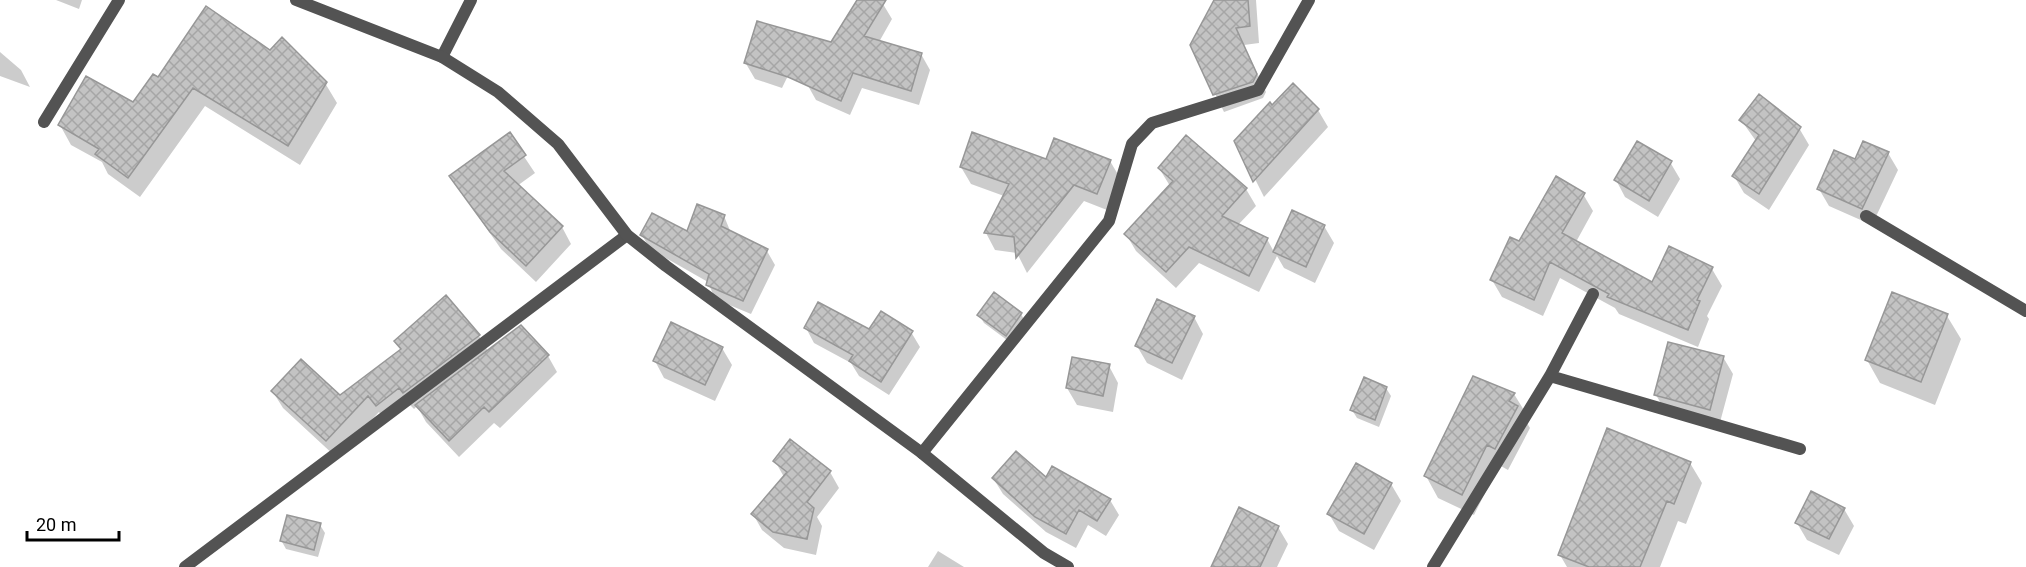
<svg xmlns="http://www.w3.org/2000/svg" width="2026" height="567" font-family="Roboto,sans-serif">
  <style>
    .shadow { fill: #0003 }
    .building { fill: url(#building-cross-hatch); stroke: #979797; stroke-width: 1.5 }
    .lines { fill: none; stroke-linecap: round; stroke-linejoin: round }
    .service { stroke: #535353; stroke-width: 12 }
    .minor { stroke: #535353; stroke-width: 12 }
    .tertiary { stroke: #535353; stroke-width: 12 }
  </style>
  <defs>
    <pattern id="building-cross-hatch" width="8" height="8" patternUnits="userSpaceOnUse" patternTransform="scale(1.5)"><rect width="8" height="8" fill="#c3c3c3"/><path d="M0 0l8 8M0 8l8-8" fill="none" stroke="#a6a6a6"/></pattern>
  </defs>
  <rect width="100%" height="100%" fill="#fff"/>
  <path class="shadow" d="M 56,0 L 82,0 L 79,9 Z
    M 858,0 L 877,0 L 883,4 L 892,19 L 879,42 L 921,54 L 930,70 L 919,105 L 862,88 L 850,115 L 816,100 L 807,84 Z
    M 1216,0 L 1256,0 L 1259,43 L 1244,45 L 1266,92 L 1263,98 L 1224,112 L 1192,46 Z
    M 801,49 L 782,88 L 755,79 L 745,62 Z
    M 0,52 L 21,70 L 30,87 L 0,76 Z
    M 271,52 L 325,83 L 337,103 L 300,165 L 205,106 L 140,197 L 108,174 L 102,162 L 71,145 L 60,125 L 133,104 L 158,79 Z
    M 1318,110 L 1328,127 L 1264,197 L 1236,141 Z
    M 1741,120 L 1799,128 L 1809,145 L 1769,210 L 1744,193 L 1734,176 L 1756,141 Z
    M 509,134 L 535,173 L 517,186 L 562,227 L 571,244 L 536,282 L 501,249 L 451,177 Z
    M 1888,153 L 1898,170 L 1872,225 L 1829,206 L 1819,189 L 1856,161 Z
    M 1047,161 L 1110,161 L 1120,178 L 1107,210 L 1084,201 L 1027,273 L 1017,253 L 995,250 L 986,233 L 1004,196 L 971,184 L 961,167 Z
    M 1670,162 L 1680,179 L 1658,217 L 1625,197 L 1616,180 Z
    M 1159,168 L 1246,189 L 1256,206 L 1238,225 L 1267,239 L 1274,252 L 1324,226 L 1334,243 L 1315,283 L 1284,268 L 1277,256 L 1259,292 L 1199,263 L 1176,288 L 1136,251 L 1126,234 L 1170,186 Z
    M 1583,194 L 1593,211 L 1576,242 L 1653,284 L 1712,269 L 1722,286 L 1707,316 L 1709,319 L 1698,347 L 1619,314 L 1615,308 L 1560,278 L 1543,316 L 1502,297 L 1492,280 L 1520,243 Z
    M 724,216 L 731,233 L 767,251 L 775,265 L 751,314 L 715,299 L 708,282 L 650,249 L 642,235 L 688,234 Z
    M 994,294 L 1021,314 L 1026,323 L 1011,343 L 984,323 L 979,315 Z
    M 1893,294 L 1947,316 L 1961,339 L 1935,405 L 1880,383 L 1867,360 Z
    M 446,297 L 479,336 L 488,351 L 548,356 L 557,372 L 500,428 L 494,423 L 459,457 L 426,422 L 417,406 L 414,409 L 410,405 L 386,422 L 379,412 L 336,457 L 283,408 L 273,392 L 340,397 L 401,350 L 396,341 Z
    M 1194,317 L 1203,334 L 1182,380 L 1147,363 L 1137,346 Z
    M 806,328 L 911,332 L 920,347 L 889,395 L 859,376 L 851,363 L 814,343 Z
    M 722,348 L 732,365 L 715,401 L 664,378 L 655,361 Z
    M 1723,357 L 1733,374 L 1719,426 L 1666,412 L 1656,395 Z
    M 1109,366 L 1118,383 L 1113,412 L 1077,405 L 1067,388 Z
    M 1474,378 L 1514,394 L 1527,415 L 1524,418 L 1530,428 L 1508,470 L 1499,465 L 1474,515 L 1438,498 L 1426,476 Z
    M 1386,388 L 1391,396 L 1379,427 L 1357,418 L 1352,410 Z
    M 775,461 L 830,472 L 839,488 L 817,517 L 822,526 L 816,555 L 784,548 L 762,530 L 753,514 L 784,477 Z
    M 1690,463 L 1702,483 L 1686,524 L 1678,521 L 1660,567 L 1567,567 L 1560,555 Z
    M 993,478 L 1110,500 L 1119,515 L 1106,536 L 1088,525 L 1076,548 L 1046,532 L 1003,494 Z
    M 1391,484 L 1401,501 L 1374,550 L 1339,531 L 1329,514 Z
    M 1844,509 L 1854,526 L 1839,555 L 1807,540 L 1797,523 Z
    M 320,525 L 325,533 L 318,557 L 286,549 L 281,540 Z
    M 1278,527 L 1288,544 L 1277,567 L 1213,567 Z
    M 938,551 L 964,567 L 928,567 Z"/>
  <path class="building" d="M 857,0 L 886,0 L 864,36 L 922,53 L 911,91 L 853,73 L 841,101 L 788,77 L 744,63 L 757,21 L 831,42 Z
    M 1214,0 L 1248,0 L 1250,26 L 1236,28 L 1257,74 L 1253,82 L 1213,95 L 1190,45 Z
    M 206,6 L 270,50 L 282,37 L 327,82 L 288,146 L 193,88 L 128,178 L 95,154 L 99,149 L 58,125 L 86,76 L 133,102 L 153,74 L 158,77 Z
    M 1293,83 L 1319,109 L 1253,182 L 1234,141 L 1270,102 L 1272,105 Z
    M 1759,94 L 1801,127 L 1759,194 L 1732,176 L 1759,135 L 1739,120 Z
    M 510,132 L 526,155 L 504,171 L 563,226 L 526,266 L 490,232 L 449,176 Z
    M 972,132 L 1046,159 L 1054,138 L 1111,160 L 1097,194 L 1074,185 L 1016,258 L 1014,237 L 984,233 L 1009,184 L 960,167 Z
    M 1186,135 L 1247,188 L 1222,216 L 1268,238 L 1249,276 L 1189,247 L 1166,272 L 1124,234 L 1173,181 L 1158,168 Z
    M 1637,141 L 1672,161 L 1649,201 L 1614,180 Z
    M 1863,141 L 1889,152 L 1862,209 L 1817,189 L 1834,150 L 1855,159 Z
    M 1556,176 L 1585,193 L 1562,233 L 1652,282 L 1669,246 L 1713,267 L 1697,300 L 1700,301 L 1688,330 L 1607,297 L 1609,294 L 1550,262 L 1534,300 L 1490,280 L 1510,237 L 1519,241 Z
    M 697,204 L 725,215 L 721,226 L 768,249 L 743,301 L 706,285 L 709,274 L 640,235 L 652,213 L 687,231 Z
    M 1292,210 L 1325,225 L 1306,267 L 1273,252 Z
    M 994,292 L 1022,313 L 1006,336 L 977,315 Z
    M 1892,292 L 1948,314 L 1921,382 L 1865,360 Z
    M 446,295 L 480,335 L 403,393 L 399,388 L 376,406 L 368,396 L 326,441 L 271,391 L 301,359 L 340,395 L 401,349 L 394,341 Z
    M 1157,299 L 1195,316 L 1172,363 L 1135,346 Z
    M 818,302 L 869,329 L 881,311 L 913,331 L 881,382 L 849,361 L 853,355 L 804,328 Z
    M 671,322 L 723,347 L 705,385 L 653,361 Z
    M 521,325 L 549,355 L 489,412 L 484,407 L 449,441 L 415,405 Z
    M 1668,342 L 1724,356 L 1710,410 L 1654,395 Z
    M 1072,357 L 1110,364 L 1103,396 L 1066,388 Z
    M 1473,376 L 1515,393 L 1509,401 L 1518,406 L 1495,449 L 1487,445 L 1462,495 L 1424,476 Z
    M 1364,377 L 1387,387 L 1375,420 L 1350,410 Z
    M 1607,428 L 1691,462 L 1674,504 L 1667,501 L 1640,567 L 1589,567 L 1558,555 Z
    M 790,439 L 831,471 L 807,502 L 814,508 L 807,539 L 773,532 L 751,514 L 787,472 L 773,461 Z
    M 1016,451 L 1046,477 L 1052,466 L 1111,499 L 1097,521 L 1079,510 L 1066,534 L 1035,517 L 992,478 Z
    M 1356,463 L 1392,483 L 1364,534 L 1327,514 Z
    M 1811,491 L 1845,508 L 1829,539 L 1795,523 Z
    M 1239,507 L 1279,526 L 1260,567 L 1211,567 Z
    M 287,515 L 321,523 L 314,550 L 280,541 Z"/>
  <g class="lines">
    <path class="service" d="M 44,122 L 119,0"/>
    <path class="minor" d="M 442,57 L 471,0
      M 1866,216 L 2026,311
      M 1550,376 L 1800,449
      M 922,453 L 1109,221 L 1132,144 L 1152,123 L 1258,90 L 1309,0
      M 185,567 L 627,235
      M 1433,567 L 1550,376 L 1593,294"/>
    <path class="tertiary" d="M 296,0 L 442,57 L 498,92 L 558,144 L 627,235 L 666,266 L 922,453 L 1044,553 L 1068,567"/>
  </g>
  <path d="M27 531v9h92v-9" fill="none" stroke="#000000" stroke-width="3"/>
  <text x="36" y="531" font-size="18" fill="#000000" stroke="#ffffff" stroke-width="4.5" paint-order="stroke">20 m</text>
</svg>
